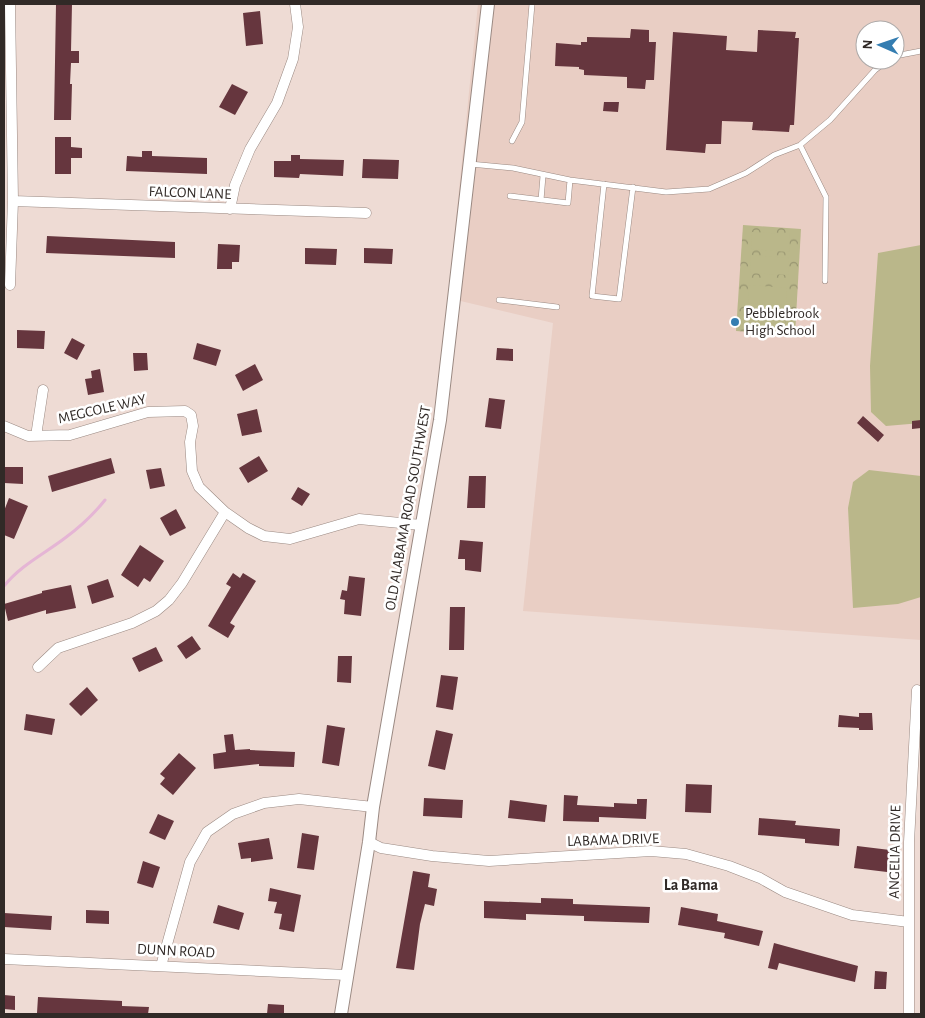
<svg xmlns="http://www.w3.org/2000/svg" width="925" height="1018" font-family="'Alegreya Sans',sans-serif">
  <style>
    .built { fill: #e9cec4; fill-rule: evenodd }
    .forest { fill: url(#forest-crowns) }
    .pitch { fill: #bab78a }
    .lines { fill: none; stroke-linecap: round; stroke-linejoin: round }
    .stream { stroke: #e5b5d5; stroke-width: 3 }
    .building { fill: #66363e }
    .service-casing { stroke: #9a8982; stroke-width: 6 }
    .minor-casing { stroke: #9a8982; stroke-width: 11 }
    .tertiary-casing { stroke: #9a8982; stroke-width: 14 }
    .service { stroke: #fff; stroke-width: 5 }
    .minor { stroke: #fff; stroke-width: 10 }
    .tertiary { stroke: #fff; stroke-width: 12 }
    .poi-dot { fill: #347db1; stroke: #fff; stroke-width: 2 }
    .labels { text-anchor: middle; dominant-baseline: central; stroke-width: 5; stroke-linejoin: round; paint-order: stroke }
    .street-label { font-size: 15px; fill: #312a27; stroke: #fff }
    .poi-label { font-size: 15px; fill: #312a27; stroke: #fff; text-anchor: start }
    .neighbourhood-label { font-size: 16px; font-weight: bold; fill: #312a27; stroke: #fff }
  </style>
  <defs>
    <pattern id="forest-crowns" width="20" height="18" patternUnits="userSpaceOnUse" patternTransform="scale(1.25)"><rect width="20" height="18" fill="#bab78a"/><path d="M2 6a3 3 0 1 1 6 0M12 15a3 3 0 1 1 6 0" fill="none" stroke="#989571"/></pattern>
  </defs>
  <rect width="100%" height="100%" fill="#eedbd4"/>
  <path class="built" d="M 478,4 L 921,4 L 921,640 L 523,611 L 553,323 L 448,298 ZM 865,30 L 895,30 L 895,60 L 865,60 Z"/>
  <path class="forest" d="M 743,225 L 801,229 L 795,335 L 736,331 Z"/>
  <path class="pitch" d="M 752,232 L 790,234 L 789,252 L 751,249 Z
    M 921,245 L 921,423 L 886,426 L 871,412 L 870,366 L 878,253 Z
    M 751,255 L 789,258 L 788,275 L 750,273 Z
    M 749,285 L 787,288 L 786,305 L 748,303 Z
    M 748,309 L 786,311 L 785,329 L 746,326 Z
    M 869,470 L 921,476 L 921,597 L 898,604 L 853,608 L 848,508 L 853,482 Z"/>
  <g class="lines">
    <path class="stream" d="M 4,586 C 21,565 44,554 65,538 C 80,527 93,515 105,500"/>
  </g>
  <path class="building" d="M 56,4 L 72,4 L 71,51 L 79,51 L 79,63 L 71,63 L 70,84 L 72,84 L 71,120 L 54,120 Z
    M 260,11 L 263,44 L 246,46 L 243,13 Z
    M 631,29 L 649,30 L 649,42 L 656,42 L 654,80 L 646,80 L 645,89 L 627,88 L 627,77 L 584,75 L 584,70 L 579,69 L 579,67 L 555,66 L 556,43 L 581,45 L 581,42 L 587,42 L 587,37 L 630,38 Z
    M 758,30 L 796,32 L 795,38 L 799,38 L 794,125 L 790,125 L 789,132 L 752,130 L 753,122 L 722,121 L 721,144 L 706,144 L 705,153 L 666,150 L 673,32 L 727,36 L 726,50 L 757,52 Z
    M 232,84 L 248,92 L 235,115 L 219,107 Z
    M 604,102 L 619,102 L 618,112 L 603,111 Z
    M 55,137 L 71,137 L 71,147 L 82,148 L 82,158 L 71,158 L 71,174 L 55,174 Z
    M 142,151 L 152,151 L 152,156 L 207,158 L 207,174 L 126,171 L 127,156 L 142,157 Z
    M 291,155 L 300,155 L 300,159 L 344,160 L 343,176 L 300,174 L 299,178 L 274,177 L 274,161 L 291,161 Z
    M 363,159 L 399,160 L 398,179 L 362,178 Z
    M 47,236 L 175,242 L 175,258 L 46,253 Z
    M 218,244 L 240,245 L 239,262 L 232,262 L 232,269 L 217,269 Z
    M 305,248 L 337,249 L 336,265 L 305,264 Z
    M 364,248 L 393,249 L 392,264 L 364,263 Z
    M 17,330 L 45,331 L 44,349 L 17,348 Z
    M 72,338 L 85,345 L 77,360 L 64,353 Z
    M 197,343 L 221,350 L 216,366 L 193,359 Z
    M 497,348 L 513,349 L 513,361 L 496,360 Z
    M 133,353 L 147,353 L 148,370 L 134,371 Z
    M 255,364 L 263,380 L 243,391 L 235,375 Z
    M 100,369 L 104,392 L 88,395 L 85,379 L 92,378 L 91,371 Z
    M 489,398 L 505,400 L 501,429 L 485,427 Z
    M 257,409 L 262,432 L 242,436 L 237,414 Z
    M 863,416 L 884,435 L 878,442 L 857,423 Z
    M 921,420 L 921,428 L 912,429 L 912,421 Z
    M 259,456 L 268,471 L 248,483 L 239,468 Z
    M 111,458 L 115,473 L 52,492 L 48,476 Z
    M 4,467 L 23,467 L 23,484 L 4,483 Z
    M 161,468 L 165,486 L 150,489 L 146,470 Z
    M 469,476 L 486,476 L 485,508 L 467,508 Z
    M 298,487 L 310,494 L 302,506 L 291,499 Z
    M 9,498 L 28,506 L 14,539 L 4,535 L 4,511 Z
    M 176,509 L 186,528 L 170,536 L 160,518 Z
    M 460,540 L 483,542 L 481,572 L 465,570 L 465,559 L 458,559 Z
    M 140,545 L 164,561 L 150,582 L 144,578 L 138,587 L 121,575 Z
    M 233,573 L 240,578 L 243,573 L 256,581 L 230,623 L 235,626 L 228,638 L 208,626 L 231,587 L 226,584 Z
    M 349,576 L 365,578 L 361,616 L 344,614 L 345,600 L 340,599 L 342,590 L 347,591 Z
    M 108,579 L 114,597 L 92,604 L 87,586 Z
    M 71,585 L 76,608 L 46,614 L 46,610 L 8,621 L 4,604 L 42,593 L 42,591 Z
    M 450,607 L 465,607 L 464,650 L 449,650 Z
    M 192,636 L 201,649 L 186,659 L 177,646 Z
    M 156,647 L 163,661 L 139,672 L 132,658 Z
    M 338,656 L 352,656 L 351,683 L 337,682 Z
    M 441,675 L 458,677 L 453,710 L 436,707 Z
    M 87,687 L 98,700 L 81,716 L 69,704 Z
    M 859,713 L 872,713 L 873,730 L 859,730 L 859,728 L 838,727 L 839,715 L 859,717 Z
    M 26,714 L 55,719 L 52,735 L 24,730 Z
    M 327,725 L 345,728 L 339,766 L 322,763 Z
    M 436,730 L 453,734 L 445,770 L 428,766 Z
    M 233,734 L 235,750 L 250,749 L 250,750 L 295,752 L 294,767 L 259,766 L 259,764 L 214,769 L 213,754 L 226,752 L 224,735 Z
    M 179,753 L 196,768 L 173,795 L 160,784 L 165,778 L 160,774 Z
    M 686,784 L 712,785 L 711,813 L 685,812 Z
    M 564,795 L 578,796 L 577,805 L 614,807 L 614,803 L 637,804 L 637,799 L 647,799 L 646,819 L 599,817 L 599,822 L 563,821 Z
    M 424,798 L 463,800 L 462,818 L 423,816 Z
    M 510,800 L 547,805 L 545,822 L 508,818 Z
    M 158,814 L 174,821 L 165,840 L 149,833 Z
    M 759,818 L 796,821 L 795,825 L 840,829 L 839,846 L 805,843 L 805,839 L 758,835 Z
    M 302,833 L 319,836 L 314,870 L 297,868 Z
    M 269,838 L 273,859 L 251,862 L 251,858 L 241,859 L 238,843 Z
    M 857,846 L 890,850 L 887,872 L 854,868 Z
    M 143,861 L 160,867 L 153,888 L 137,883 Z
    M 413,871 L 430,874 L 428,887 L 437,889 L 434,906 L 425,904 L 420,924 L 414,970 L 396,968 Z
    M 270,888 L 301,895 L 294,932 L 279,929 L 282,914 L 274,913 L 277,902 L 268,901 Z
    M 541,898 L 573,899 L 573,904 L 650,907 L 649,923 L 584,921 L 584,916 L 526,914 L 526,920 L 484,918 L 484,901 L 541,903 Z
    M 218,905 L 244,913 L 239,930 L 213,923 Z
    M 681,907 L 718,914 L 717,921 L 763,931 L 759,946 L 724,938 L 725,933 L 678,925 Z
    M 86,910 L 109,911 L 109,924 L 86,923 Z
    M 4,913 L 52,916 L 51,930 L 4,927 Z
    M 774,943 L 858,966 L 855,982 L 779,963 L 777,970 L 768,968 Z
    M 875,971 L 887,972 L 886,989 L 874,989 Z
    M 4,995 L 15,996 L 15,1010 L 4,1009 Z
    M 38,997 L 122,1001 L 122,1006 L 149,1007 L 148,1014 L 37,1013 Z
    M 268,1004 L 284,1005 L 284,1014 L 267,1014 Z"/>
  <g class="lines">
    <g class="service-casing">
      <path id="service" d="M 895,56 L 921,51
        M 512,141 L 522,122 L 532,4
        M 800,145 L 826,197 L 825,281
        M 470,164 L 513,168 L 570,180 L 666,192 L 709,189 L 746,173 L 774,155 L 800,145 L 830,120 L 875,70 L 888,60
        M 604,184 L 592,296 L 619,299 L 633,187
        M 510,196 L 568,203 L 570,180
        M 541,200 L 543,176
        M 499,300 L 557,307"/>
    </g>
    <g class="minor-casing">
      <path id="minor" d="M 10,4 L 13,201 L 10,285
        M 13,201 L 366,213
        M 230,209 L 235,185 L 250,149 L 277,103 L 293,59 L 298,27 L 295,4
        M 4,426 L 28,436 L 70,435 L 148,412 L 185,411 L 191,415 L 193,426 L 190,442 L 192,471 L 199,487 L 225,512 L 248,528 L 264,536 L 290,539 L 359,519 L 421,525
        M 36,436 L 43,390
        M 38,667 L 58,648 L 132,623 L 156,611 L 169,600 L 182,583 L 225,512
        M 369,842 L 381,848 L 432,856 L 489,861 L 651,851 L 686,854 L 729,866 L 760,878 L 785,892 L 852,915 L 909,922
        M 4,959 L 347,975
        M 161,966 L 190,862 L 207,832 L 233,814 L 264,803 L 299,799 L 373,807
        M 909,1014 L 909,842 L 917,690"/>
    </g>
    <g class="tertiary-casing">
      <path id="tertiary" d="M 341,1014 L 369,842 L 373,807 L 440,420 L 488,4"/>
    </g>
    <use href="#service" class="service"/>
    <use href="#minor" class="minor"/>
    <use href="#tertiary" class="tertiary"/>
  </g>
  <circle class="poi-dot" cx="735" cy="322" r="5"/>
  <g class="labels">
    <g class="street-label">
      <text transform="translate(190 193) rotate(2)">FALCON LANE</text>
      <text transform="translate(102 409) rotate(-13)">MEGCOLE WAY</text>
      <text transform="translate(408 508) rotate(-80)">OLD ALABAMA ROAD SOUTHWEST</text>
      <text transform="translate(613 840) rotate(-2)">LABAMA DRIVE</text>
      <text transform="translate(895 852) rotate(-89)">ANGELIA DRIVE</text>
      <text transform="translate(176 951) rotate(3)">DUNN ROAD</text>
    </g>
    <g class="poi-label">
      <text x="745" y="313">Pebblebrook<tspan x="745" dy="17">High School</tspan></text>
    </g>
    <g class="neighbourhood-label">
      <text x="691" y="885">La Bama</text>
    </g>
  </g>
  <rect width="925" height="1018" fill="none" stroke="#312a27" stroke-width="10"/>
  <g transform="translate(880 45) rotate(272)"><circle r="24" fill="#ffffff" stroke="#adaaa9"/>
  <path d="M0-4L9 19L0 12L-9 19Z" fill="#347db1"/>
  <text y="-8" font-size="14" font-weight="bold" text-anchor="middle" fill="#312a27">N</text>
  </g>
</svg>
